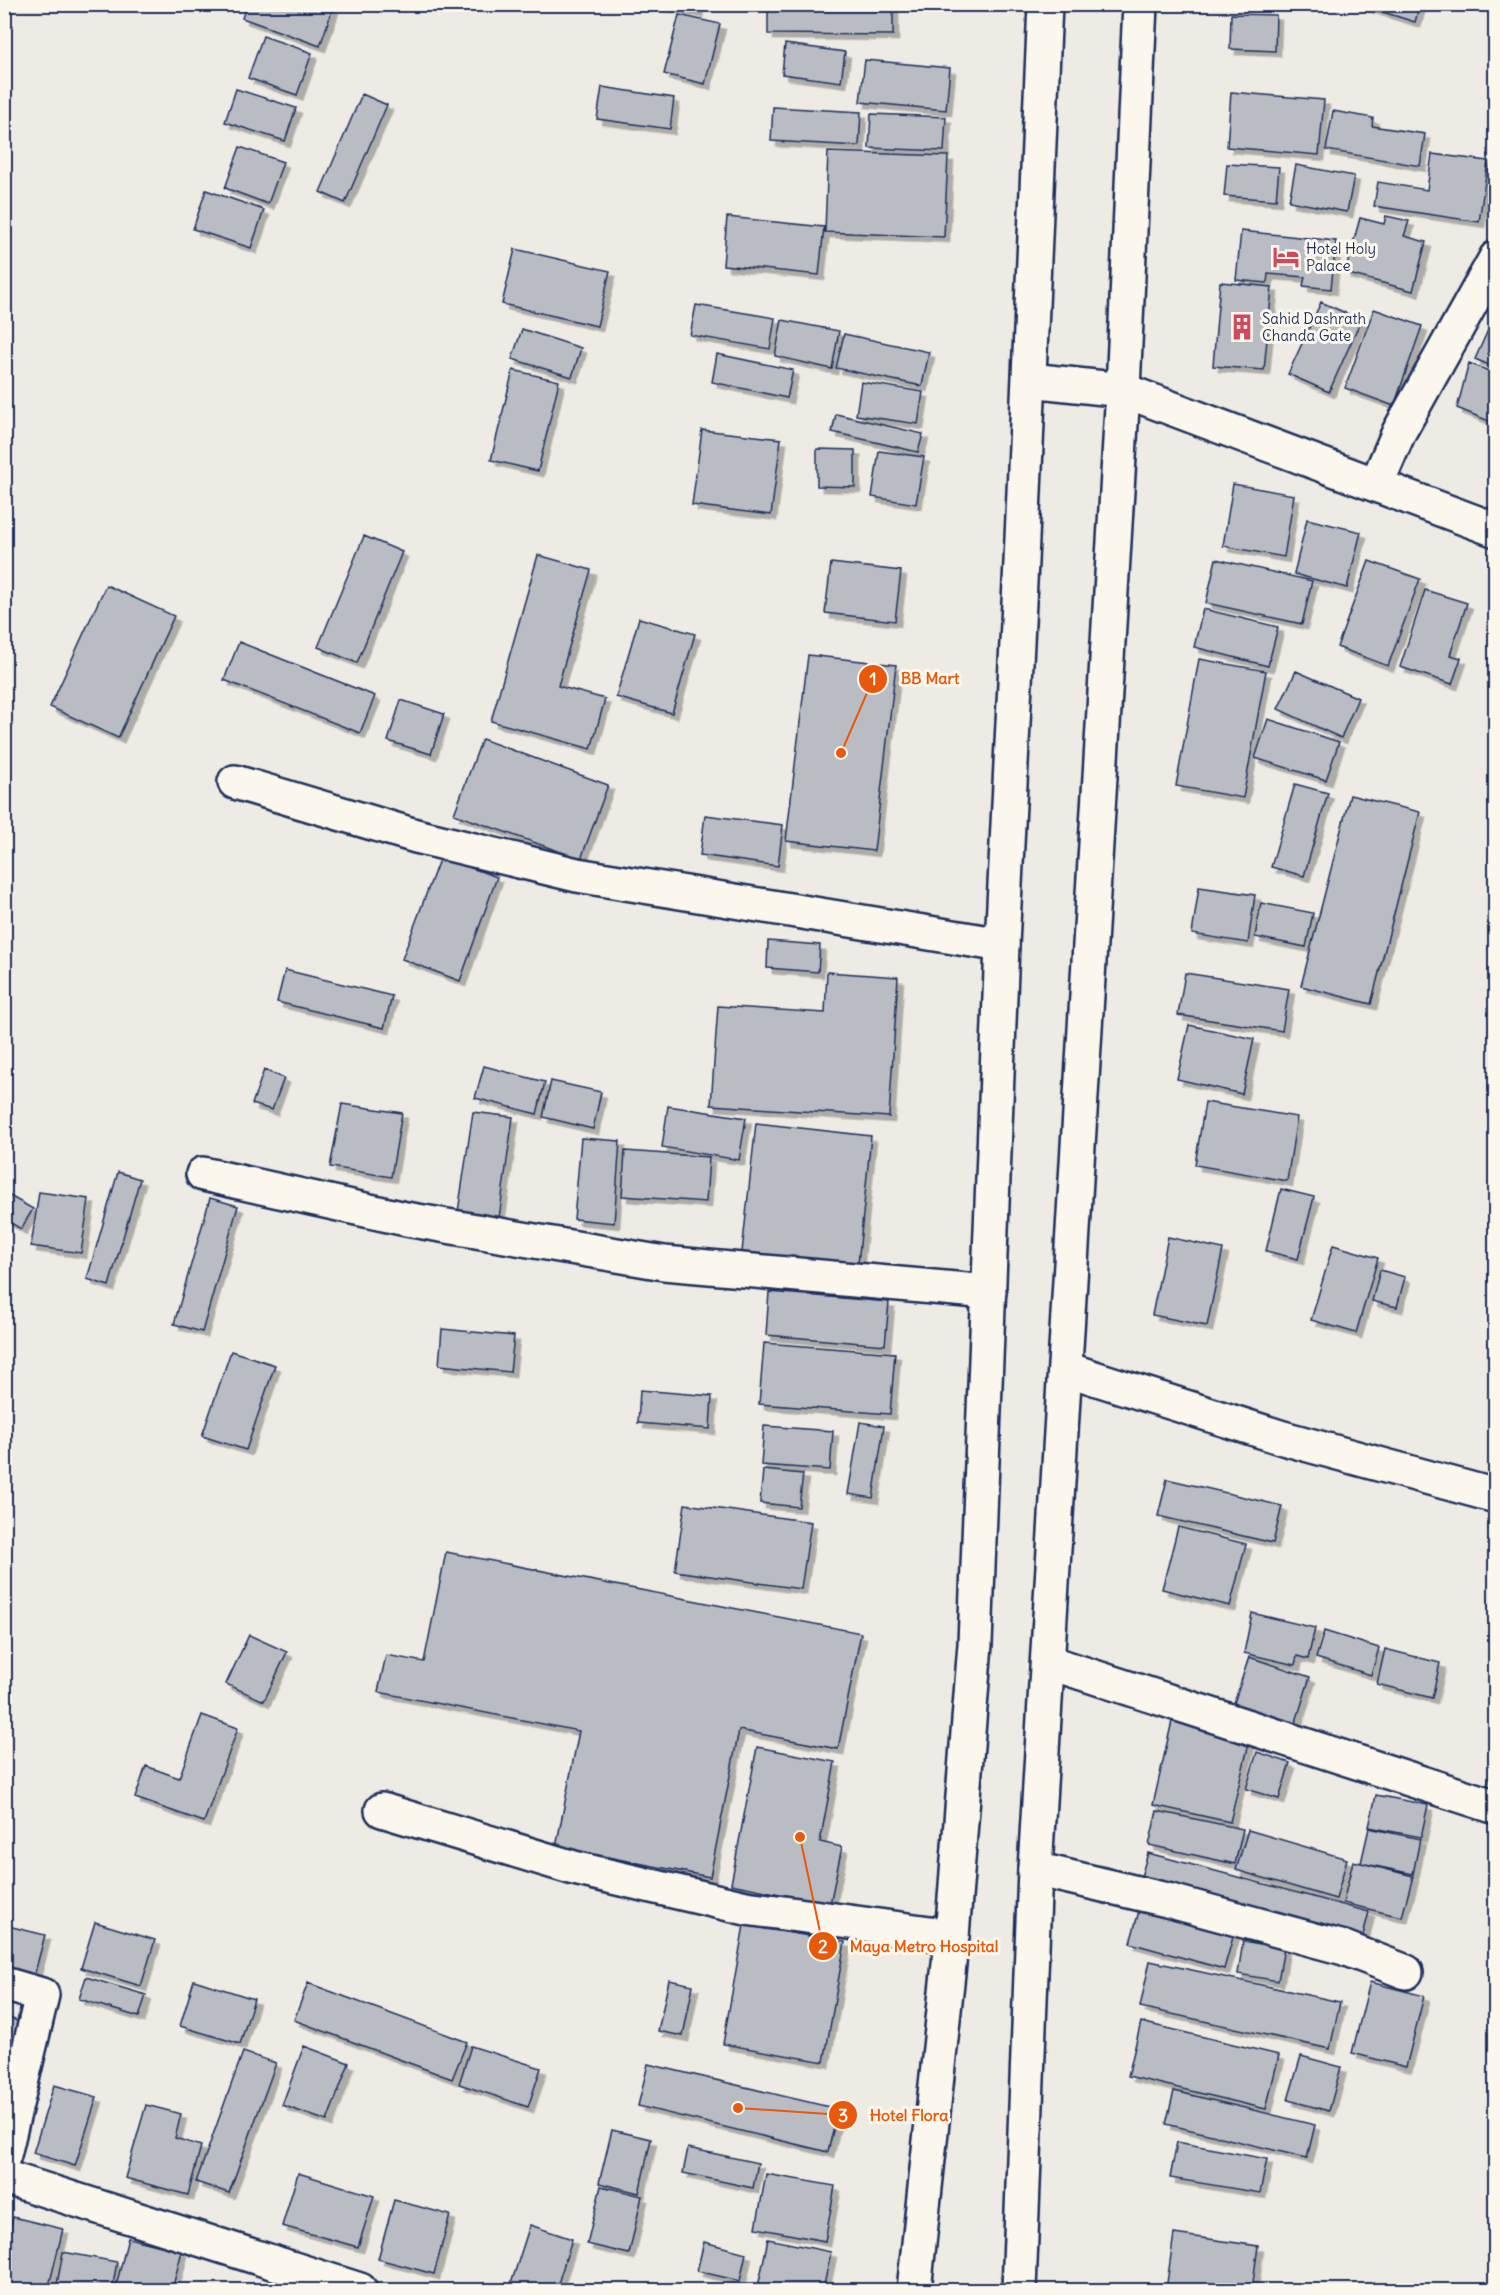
<svg xmlns="http://www.w3.org/2000/svg" width="1500" height="2295" font-family="Delius,sans-serif">
  <style>
    .building { fill: #b9bcc3; stroke: #1b2f5e; stroke-width: 1.5; filter: url(#shadow) }
    .lines { fill: none; stroke-linecap: round; stroke-linejoin: round }
    .minor-casing { stroke: #1b2f5e; stroke-width: 38 }
    .highway-casing { stroke: #1b2f5e; stroke-width: 38 }
    .minor { stroke: #fbf7ec; stroke-width: 33 }
    .highway { stroke: #fbf7ec; stroke-width: 33 }
    .labels { text-anchor: middle; dominant-baseline: central; stroke-width: 6; stroke-linejoin: round; paint-order: stroke }
    .poi-label { font-size: 15px; fill: #1b2f5e; stroke: #fbf7ec; text-anchor: start }
    .leader { fill: none; stroke: #e8590c; stroke-width: 2 }
    .callout-dot { fill: #e8590c; stroke: #fbf7ec; stroke-width: 2 }
    .mark-label { font-size: 18px; text-anchor: middle; font-weight: bold; fill: #fff }
    .callout-label { font-size: 16px; text-anchor: middle; font-weight: bold; fill: #e8590c; stroke: #fbf7ec; stroke-width: 6; stroke-linejoin: round; paint-order: stroke }
  </style>
  <defs>
    <filter id="shadow"><feDropShadow dx="5.5" dy="5.5" stdDeviation="0" flood-color="#0004"/></filter>
  </defs>
  <rect width="100%" height="100%" fill="#eeebe4"/>
  <filter id="ink" filterUnits="userSpaceOnUse"><feTurbulence type="fractalNoise" baseFrequency=".0167" numOctaves="2"/><feDisplacementMap in="SourceGraphic" scale="12" xChannelSelector="R" yChannelSelector="G"/><feConvolveMatrix kernelMatrix="1 2 1 2 8 2 1 2 1" color-interpolation-filters="sRGB"/></filter>
  <g filter="url(#ink)">
    <path class="building" d="M 247,4 L 323,4 L 333,8 L 320,46 L 242,18 Z
      M 650,4 L 698,4 L 697,12 Z
      M 768,4 L 893,4 L 893,35 L 768,34 Z
      M 1357,4 L 1420,4 L 1415,22 Z
      M 1231,14 L 1276,15 L 1275,51 L 1230,49 Z
      M 679,15 L 720,24 L 705,84 L 664,74 Z
      M 263,36 L 312,53 L 297,95 L 248,78 Z
      M 785,44 L 845,52 L 841,82 L 782,74 Z
      M 865,60 L 950,68 L 946,110 L 860,102 Z
      M 602,87 L 674,98 L 670,129 L 597,119 Z
      M 236,89 L 296,108 L 285,141 L 225,122 Z
      M 1231,92 L 1324,100 L 1319,155 L 1227,147 Z
      M 362,94 L 387,105 L 345,203 L 320,192 Z
      M 773,107 L 861,112 L 859,146 L 771,141 Z
      M 1333,111 L 1373,118 L 1372,126 L 1425,134 L 1420,166 L 1326,150 Z
      M 871,114 L 946,117 L 944,151 L 869,148 Z
      M 240,147 L 283,162 L 268,204 L 225,188 Z
      M 828,152 L 948,156 L 944,237 L 825,232 Z
      M 1432,154 L 1488,161 L 1479,222 L 1374,206 L 1378,182 L 1427,190 Z
      M 1227,164 L 1279,167 L 1276,200 L 1224,196 Z
      M 1296,165 L 1354,176 L 1347,212 L 1289,201 Z
      M 206,190 L 264,210 L 251,248 L 193,229 Z
      M 1386,216 L 1409,221 L 1404,236 L 1426,242 L 1413,291 L 1345,273 L 1360,218 L 1384,224 Z
      M 727,217 L 824,227 L 819,275 L 723,265 Z
      M 1241,231 L 1336,241 L 1331,289 L 1303,286 L 1305,277 L 1268,274 L 1267,283 L 1236,280 Z
      M 515,249 L 610,271 L 597,326 L 502,304 Z
      M 1220,282 L 1272,287 L 1264,370 L 1213,366 Z
      M 1321,302 L 1361,320 L 1329,392 L 1288,374 Z
      M 696,305 L 775,318 L 770,349 L 690,335 Z
      M 1374,309 L 1422,326 L 1394,406 L 1345,388 Z
      M 782,320 L 839,331 L 832,369 L 775,356 Z
      M 1489,328 L 1496,331 L 1496,368 L 1475,359 Z
      M 522,329 L 581,348 L 572,377 L 512,359 Z
      M 844,334 L 929,352 L 922,386 L 836,368 Z
      M 717,354 L 793,370 L 787,398 L 712,382 Z
      M 1469,363 L 1496,374 L 1496,424 L 1457,408 Z
      M 513,370 L 559,381 L 538,471 L 491,460 Z
      M 861,382 L 923,392 L 918,424 L 856,415 Z
      M 836,414 L 923,434 L 918,452 L 832,432 Z
      M 702,430 L 781,439 L 771,515 L 692,505 Z
      M 817,449 L 855,450 L 855,487 L 817,486 Z
      M 879,451 L 924,457 L 916,504 L 872,497 Z
      M 1233,484 L 1294,495 L 1284,557 L 1223,546 Z
      M 1307,519 L 1361,532 L 1347,588 L 1294,574 Z
      M 364,536 L 402,552 L 357,663 L 318,647 Z
      M 538,555 L 591,570 L 558,686 L 605,699 L 591,749 L 491,721 Z
      M 1216,559 L 1312,581 L 1302,624 L 1206,603 Z
      M 1369,561 L 1420,579 L 1388,666 L 1337,647 Z
      M 831,563 L 901,571 L 895,621 L 825,613 Z
      M 106,585 L 174,616 L 118,738 L 50,707 Z
      M 1425,590 L 1467,603 L 1450,655 L 1461,658 L 1452,684 L 1400,667 Z
      M 1203,609 L 1278,627 L 1268,666 L 1194,647 Z
      M 639,618 L 695,634 L 672,713 L 616,697 Z
      M 239,642 L 375,696 L 360,733 L 224,680 Z
      M 808,655 L 896,665 L 874,851 L 786,841 Z
      M 1199,659 L 1266,671 L 1243,798 L 1176,786 Z
      M 1296,671 L 1358,698 L 1341,738 L 1278,709 Z
      M 401,700 L 444,714 L 431,754 L 388,741 Z
      M 1268,719 L 1339,742 L 1326,780 L 1255,758 Z
      M 482,739 L 608,785 L 581,859 L 454,814 Z
      M 1295,784 L 1328,793 L 1304,876 L 1271,867 Z
      M 1350,795 L 1420,812 L 1371,1004 L 1301,986 Z
      M 705,815 L 783,825 L 778,866 L 700,855 Z
      M 440,857 L 497,877 L 460,981 L 402,959 Z
      M 1199,887 L 1255,895 L 1248,943 L 1192,934 Z
      M 1261,903 L 1313,913 L 1306,947 L 1255,937 Z
      M 768,941 L 820,945 L 818,972 L 767,968 Z
      M 285,970 L 392,996 L 384,1028 L 277,1002 Z
      M 827,972 L 898,977 L 889,1117 L 711,1105 L 718,1006 L 825,1013 Z
      M 1185,973 L 1289,989 L 1282,1031 L 1178,1015 Z
      M 1189,1025 L 1254,1039 L 1242,1094 L 1177,1079 Z
      M 484,1066 L 545,1082 L 537,1114 L 475,1098 Z
      M 264,1070 L 284,1078 L 272,1110 L 252,1104 Z
      M 551,1081 L 601,1092 L 593,1129 L 543,1117 Z
      M 1205,1102 L 1297,1117 L 1287,1181 L 1195,1165 Z
      M 342,1104 L 402,1113 L 391,1177 L 330,1167 Z
      M 668,1106 L 746,1118 L 739,1160 L 662,1147 Z
      M 473,1112 L 513,1117 L 499,1218 L 458,1212 Z
      M 756,1123 L 871,1136 L 858,1264 L 742,1252 Z
      M 581,1138 L 620,1141 L 614,1223 L 574,1219 Z
      M 625,1151 L 709,1157 L 706,1202 L 622,1196 Z
      M 118,1172 L 140,1179 L 109,1286 L 87,1279 Z
      M 1281,1189 L 1314,1197 L 1298,1259 L 1266,1251 Z
      M 39,1192 L 89,1199 L 81,1253 L 31,1246 Z
      M 8,1195 L 33,1209 L 21,1229 L 4,1219 L 4,1201 Z
      M 210,1198 L 238,1206 L 202,1332 L 174,1324 Z
      M 1168,1237 L 1223,1249 L 1207,1326 L 1152,1315 Z
      M 1333,1245 L 1378,1258 L 1356,1333 L 1311,1320 Z
      M 1380,1270 L 1405,1277 L 1397,1307 L 1372,1301 Z
      M 769,1292 L 889,1302 L 885,1345 L 766,1335 Z
      M 442,1329 L 514,1336 L 510,1372 L 439,1365 Z
      M 764,1343 L 895,1353 L 890,1414 L 759,1404 Z
      M 231,1351 L 275,1365 L 246,1450 L 202,1436 Z
      M 640,1390 L 712,1396 L 710,1429 L 638,1423 Z
      M 860,1422 L 884,1426 L 873,1498 L 848,1494 Z
      M 764,1426 L 833,1431 L 830,1470 L 761,1465 Z
      M 763,1470 L 803,1474 L 799,1507 L 760,1503 Z
      M 1167,1479 L 1282,1506 L 1273,1543 L 1158,1516 Z
      M 685,1504 L 811,1522 L 801,1589 L 675,1571 Z
      M 1178,1527 L 1246,1544 L 1230,1606 L 1162,1589 Z
      M 446,1552 L 861,1633 L 838,1749 L 739,1730 L 710,1877 L 556,1847 L 579,1731 L 378,1692 L 386,1655 L 424,1662 Z
      M 1252,1613 L 1315,1628 L 1308,1659 L 1297,1656 L 1295,1665 L 1244,1653 Z
      M 1324,1631 L 1379,1648 L 1371,1675 L 1316,1658 Z
      M 249,1635 L 287,1652 L 264,1701 L 226,1684 Z
      M 1385,1649 L 1440,1663 L 1432,1698 L 1377,1684 Z
      M 1249,1657 L 1310,1677 L 1295,1725 L 1233,1706 Z
      M 202,1715 L 238,1728 L 204,1822 L 135,1798 L 146,1766 L 179,1778 Z
      M 1172,1721 L 1250,1739 L 1230,1822 L 1153,1805 Z
      M 757,1747 L 835,1762 L 820,1842 L 842,1847 L 830,1904 L 731,1884 Z
      M 1257,1752 L 1290,1763 L 1279,1799 L 1246,1789 Z
      M 1496,1752 L 1496,1802 L 1484,1799 Z
      M 1376,1795 L 1428,1805 L 1421,1837 L 1369,1827 Z
      M 1157,1811 L 1243,1829 L 1235,1864 L 1149,1845 Z
      M 1369,1828 L 1420,1839 L 1413,1874 L 1361,1863 Z
      M 1248,1830 L 1347,1859 L 1336,1899 L 1236,1870 Z
      M 1148,1853 L 1369,1912 L 1362,1939 L 1140,1880 Z
      M 1353,1861 L 1413,1876 L 1402,1917 L 1343,1903 Z
      M 1141,1904 L 1235,1930 L 1224,1969 L 1130,1943 Z
      M 95,1922 L 155,1940 L 141,1986 L 81,1968 Z
      M 4,1925 L 45,1935 L 33,1980 L 4,1973 Z
      M 744,1925 L 845,1942 L 824,2062 L 723,2044 Z
      M 1243,1941 L 1284,1948 L 1278,1981 L 1238,1974 Z
      M 1150,1961 L 1340,2002 L 1330,2049 L 1140,2007 Z
      M 86,1977 L 146,1995 L 139,2017 L 79,1999 Z
      M 194,1980 L 254,1999 L 240,2044 L 180,2026 Z
      M 669,1980 L 693,1985 L 683,2036 L 658,2031 Z
      M 1370,1982 L 1424,1996 L 1406,2067 L 1352,2053 Z
      M 308,1983 L 467,2042 L 452,2079 L 294,2020 Z
      M 4,2016 L 20,2022 L 4,2065 Z
      M 1141,2022 L 1279,2055 L 1266,2109 L 1128,2076 Z
      M 304,2046 L 349,2063 L 327,2121 L 282,2105 Z
      M 471,2046 L 541,2068 L 528,2107 L 459,2084 Z
      M 243,2052 L 276,2063 L 229,2193 L 196,2182 Z
      M 1301,2056 L 1341,2067 L 1329,2111 L 1288,2100 Z
      M 648,2064 L 838,2109 L 828,2152 L 638,2106 Z
      M 54,2085 L 97,2097 L 75,2166 L 33,2153 Z
      M 1174,2091 L 1315,2125 L 1307,2158 L 1166,2124 Z
      M 146,2105 L 181,2114 L 175,2138 L 201,2146 L 188,2195 L 125,2178 Z
      M 612,2130 L 651,2139 L 639,2193 L 599,2183 Z
      M 1177,2142 L 1267,2159 L 1260,2193 L 1170,2178 Z
      M 688,2148 L 758,2163 L 753,2188 L 683,2173 Z
      M 298,2173 L 374,2196 L 358,2247 L 282,2226 Z
      M 766,2174 L 835,2186 L 825,2241 L 756,2228 Z
      M 601,2186 L 642,2196 L 629,2254 L 587,2244 Z
      M 394,2200 L 450,2215 L 434,2274 L 378,2259 Z
      M 13,2217 L 63,2229 L 48,2290 L 4,2290 L 4,2254 Z
      M 530,2225 L 572,2239 L 556,2290 L 509,2290 Z
      M 1174,2234 L 1258,2246 L 1252,2290 L 1166,2290 Z
      M 128,2238 L 182,2251 L 172,2290 L 115,2290 Z
      M 768,2239 L 831,2252 L 823,2290 L 774,2290 L 758,2287 Z
      M 704,2242 L 746,2253 L 740,2281 L 697,2271 Z
      M 63,2252 L 117,2262 L 112,2290 L 56,2290 Z"/>
    <g class="lines">
      <g class="minor-casing">
        <path id="minor" d="M 1030,380 L 1123,390 L 1496,530
          M 1376,485 L 1399,432 L 1496,258
          M 235,782 L 416,836 L 577,875 L 1002,945
          M 203,1174 L 406,1219 L 664,1263 L 989,1292
          M 1066,1369 L 1283,1438 L 1496,1496
          M 1048,1662 L 1496,1807
          M 382,1810 L 574,1868 L 746,1908 L 952,1936
          M 1035,1869 L 1167,1900 L 1344,1948 L 1406,1972
          M 4,1984 L 42,1995 L 4,2155
          M 4,2177 L 360,2290"/>
      </g>
      <g class="highway-casing">
        <path id="highway" d="M 914,2290 L 952,1936 L 975,1644 L 1002,945 L 1021,562 L 1045,4
          M 1019,2290 L 1035,1869 L 1123,390 L 1140,4"/>
      </g>
      <use href="#minor" class="minor"/>
      <use href="#highway" class="highway"/>
    </g>
  </g>
  <defs>
    <g id="hotel-bare" transform="scale(2.07)"><path d="M-6-4.5h1.5V1H6V5H4.5V3h-9V5H-6ZM-4 0a1.8 1.8 0 1 1 3.6 0ZM.5 0V-2.5h3Q6-2.5 6 0Z" fill="#d1495b" stroke="#fbf7ec" stroke-width="2.5" paint-order="stroke"/></g>
    <g id="building-bare" transform="scale(2.07)"><path d="M-4-6H4V6H1V3H-1V6H-4ZM-2.5-4.3h1.7v1.8h-1.7ZM.8-4.3h1.7v1.8H.8ZM-2.5-1h1.7V.8h-1.7ZM.8-1h1.7V.8H.8Z" fill="#d1495b" stroke="#fbf7ec" stroke-width="2.5" paint-order="stroke"/></g>
  </defs>
  <g fill-rule="evenodd">
    <use href="#hotel-bare" x="1286" y="257"/>
    <use href="#building-bare" x="1242" y="327"/>
  </g>
  <g class="labels">
    <g class="poi-label">
      <text x="1306" y="248">Hotel Holy<tspan x="1306" dy="17">Palace</tspan></text>
      <text x="1262" y="318">Sahid Dashrath<tspan x="1262" dy="17">Chanda Gate</tspan></text>
    </g>
  </g>
  <path class="leader" d="M841 753L873 679M800 1837L823 1946M738 2108L843 2115"/>
  <g class="callout-dot">
    <circle cx="841" cy="753" r="6"/>
    <circle cx="800" cy="1837" r="6"/>
    <circle cx="738" cy="2108" r="6"/>
    <circle cx="873" cy="679" r="15"/>
    <circle cx="823" cy="1946" r="15"/>
    <circle cx="843" cy="2115" r="15"/>
  </g>
  <g class="mark-label">
    <text x="873" y="685">1</text>
    <text x="823" y="1953">2</text>
    <text x="843" y="2122">3</text>
  </g>
  <g class="callout-label">
    <text x="930" y="684">BB Mart</text>
    <text x="924" y="1952">Maya Metro Hospital</text>
    <text x="909" y="2121">Hotel Flora</text>
  </g>
  <rect width="1500" height="2295" fill="none" stroke="#fbf7ec" stroke-width="24"/>
  <rect x="12" y="12" width="1476" height="2271" fill="none" stroke="#1b2f5e" stroke-width="2" filter="url(#ink)"/>
</svg>
